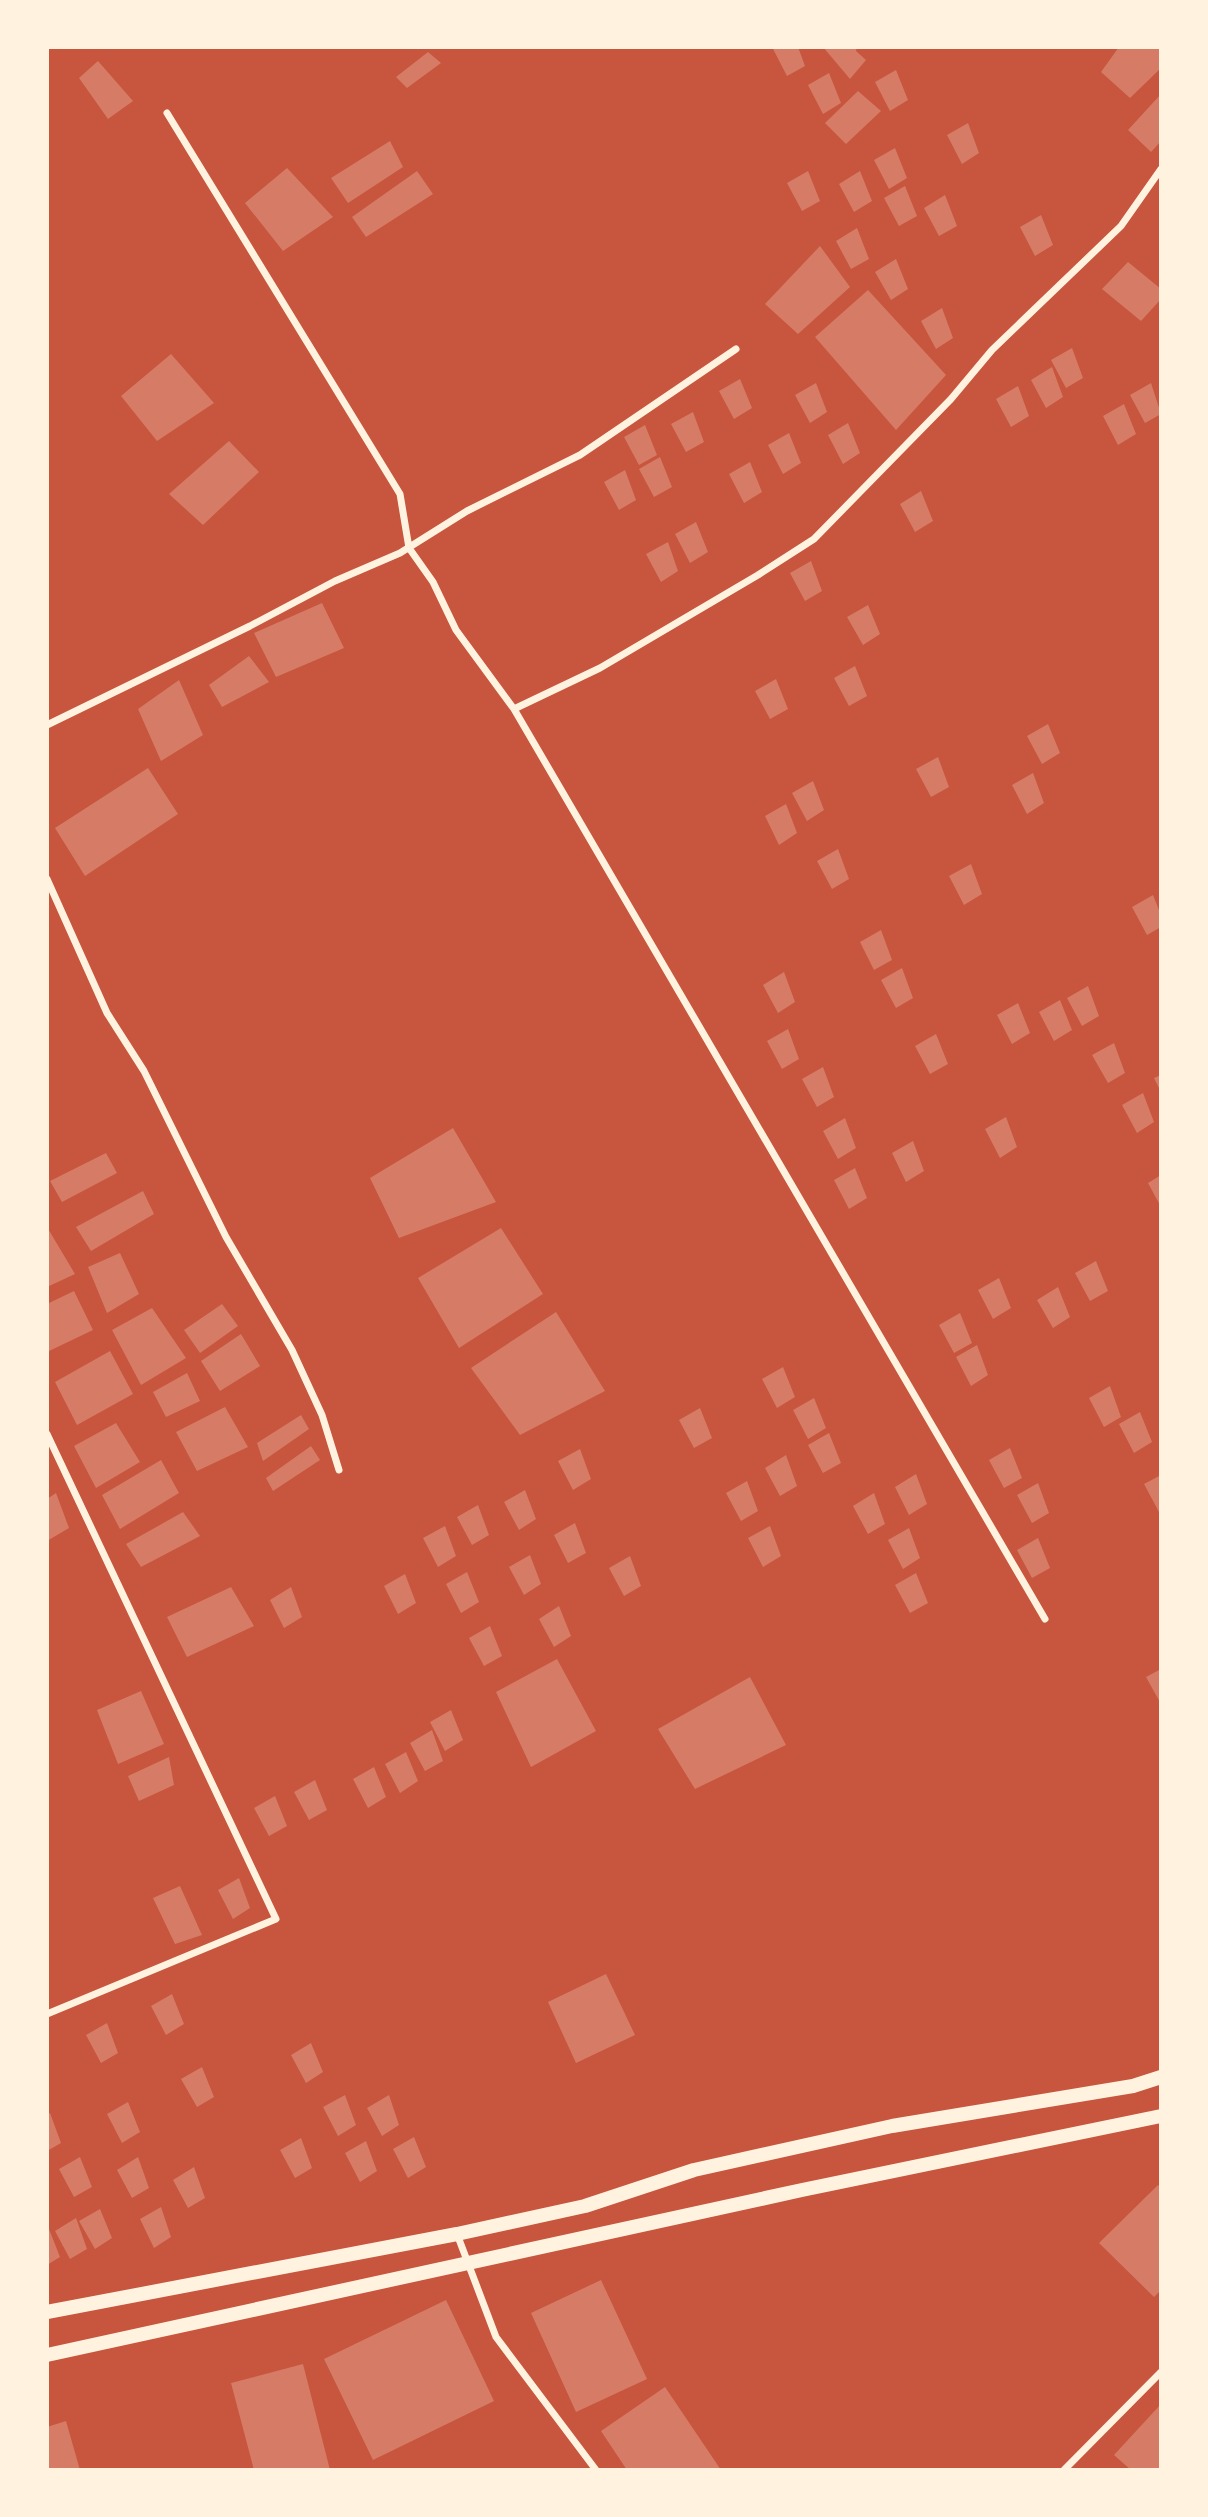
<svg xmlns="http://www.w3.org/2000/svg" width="1208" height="2517" font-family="Rubik,sans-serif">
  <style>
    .building { fill: #d67c66 }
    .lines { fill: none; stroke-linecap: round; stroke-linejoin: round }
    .minor { stroke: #fff3e0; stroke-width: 7 }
    .secondary { stroke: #fff3e0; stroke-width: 14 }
  </style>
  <rect width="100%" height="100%" fill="#c8553d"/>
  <path class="building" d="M 772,47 L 798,47 L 805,66 L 787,76 Z
    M 823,47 L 857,47 L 856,51 L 866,60 L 850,79 Z
    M 1119,47 L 1161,47 L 1161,68 L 1130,98 L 1101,72 Z
    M 428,52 L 441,63 L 407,88 L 396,77 Z
    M 98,61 L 133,101 L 108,119 L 79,78 Z
    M 896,70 L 908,100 L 890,111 L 875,82 Z
    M 829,73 L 841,103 L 823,114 L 808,85 Z
    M 858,91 L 881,111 L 846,144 L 825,123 Z
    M 1161,94 L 1161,141 L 1151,152 L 1128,130 Z
    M 968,123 L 979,153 L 962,164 L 947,135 Z
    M 390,141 L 403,167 L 348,203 L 331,178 Z
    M 895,148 L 907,178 L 889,189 L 874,160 Z
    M 287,168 L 333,217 L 283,251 L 245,203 Z
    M 417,171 L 433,194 L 366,237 L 352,217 Z
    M 808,171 L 820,201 L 802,211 L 787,183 Z
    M 860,171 L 872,201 L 854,212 L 839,184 Z
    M 905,186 L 917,216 L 899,226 L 884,198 Z
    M 945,195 L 957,226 L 939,236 L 924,208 Z
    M 1041,215 L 1053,245 L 1035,256 L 1020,227 Z
    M 857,228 L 869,259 L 851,269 L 836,241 Z
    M 820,246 L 850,287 L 798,334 L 765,304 Z
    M 896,259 L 908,289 L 891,300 L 875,272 Z
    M 1128,262 L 1161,289 L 1161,299 L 1141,321 L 1102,289 Z
    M 868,290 L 946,375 L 896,430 L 815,337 Z
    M 942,308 L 953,338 L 936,349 L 921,321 Z
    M 1072,348 L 1083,378 L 1066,388 L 1051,360 Z
    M 171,354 L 214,403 L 157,441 L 121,396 Z
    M 1052,367 L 1063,397 L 1046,408 L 1031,380 Z
    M 740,379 L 752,408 L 734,419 L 719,391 Z
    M 816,383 L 827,412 L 810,423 L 795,395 Z
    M 1151,383 L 1161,414 L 1145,423 L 1130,395 Z
    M 1018,386 L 1029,416 L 1011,427 L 996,399 Z
    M 1124,404 L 1136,434 L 1118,445 L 1103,416 Z
    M 693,412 L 704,442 L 686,452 L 671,424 Z
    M 848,423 L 860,453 L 843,464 L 828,435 Z
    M 645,425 L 657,455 L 639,465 L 624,437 Z
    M 789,433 L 801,463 L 783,474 L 768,445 Z
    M 229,441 L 259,472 L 203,525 L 169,494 Z
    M 660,457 L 672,487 L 654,497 L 639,469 Z
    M 750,462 L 762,492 L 744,503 L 729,474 Z
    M 625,470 L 636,500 L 619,510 L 604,482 Z
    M 921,491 L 933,521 L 915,532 L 900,504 Z
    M 696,522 L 708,552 L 690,563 L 675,534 Z
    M 668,542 L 678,571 L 661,582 L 646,554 Z
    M 811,561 L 822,591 L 805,601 L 790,573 Z
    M 322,603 L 344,648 L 276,677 L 254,633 Z
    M 868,605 L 880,634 L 863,645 L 847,617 Z
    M 249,656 L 269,682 L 222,707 L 209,685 Z
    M 855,666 L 867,696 L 849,706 L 834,678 Z
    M 776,679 L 788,709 L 770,719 L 755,691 Z
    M 179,680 L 203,735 L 161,761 L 138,709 Z
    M 1048,724 L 1060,753 L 1042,764 L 1027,736 Z
    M 938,757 L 949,787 L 931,797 L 916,769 Z
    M 148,768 L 178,814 L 85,876 L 55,828 Z
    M 1033,773 L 1044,803 L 1027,814 L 1012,785 Z
    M 813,781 L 824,810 L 807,821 L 792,793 Z
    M 786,804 L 797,833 L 779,845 L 765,816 Z
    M 838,849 L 849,879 L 832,889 L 817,861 Z
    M 971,864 L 982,894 L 964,905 L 949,876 Z
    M 1153,895 L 1161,915 L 1161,927 L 1147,935 L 1132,907 Z
    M 881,930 L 892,960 L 874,970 L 860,942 Z
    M 902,968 L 913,998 L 896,1008 L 881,980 Z
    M 784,972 L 795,1002 L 778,1013 L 763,985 Z
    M 1088,986 L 1099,1016 L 1082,1026 L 1067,998 Z
    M 1060,1000 L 1072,1030 L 1054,1041 L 1039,1012 Z
    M 1018,1003 L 1030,1033 L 1012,1044 L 997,1015 Z
    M 788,1029 L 799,1059 L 782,1069 L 767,1041 Z
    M 936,1034 L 948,1064 L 930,1074 L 915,1046 Z
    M 1114,1043 L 1125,1073 L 1108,1083 L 1092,1055 Z
    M 823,1067 L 834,1097 L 817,1107 L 802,1079 Z
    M 1161,1075 L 1161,1092 L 1154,1078 Z
    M 1143,1093 L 1154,1122 L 1137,1133 L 1122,1105 Z
    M 1006,1117 L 1017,1147 L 1000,1158 L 985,1129 Z
    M 845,1118 L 856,1148 L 838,1159 L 823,1131 Z
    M 453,1128 L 496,1202 L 399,1238 L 370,1178 Z
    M 913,1141 L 924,1171 L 906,1182 L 892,1153 Z
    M 106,1153 L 117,1173 L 62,1202 L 50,1181 Z
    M 855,1168 L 867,1198 L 849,1209 L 834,1180 Z
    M 1161,1175 L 1161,1207 L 1148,1183 Z
    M 143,1191 L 154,1214 L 91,1251 L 76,1227 Z
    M 47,1227 L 75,1274 L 47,1287 Z
    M 501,1228 L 543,1294 L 459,1348 L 418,1278 Z
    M 120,1253 L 139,1294 L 107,1313 L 88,1267 Z
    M 1096,1261 L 1108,1291 L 1090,1301 L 1075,1273 Z
    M 999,1278 L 1011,1308 L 993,1319 L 978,1290 Z
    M 1058,1287 L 1070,1317 L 1053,1328 L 1037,1300 Z
    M 74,1291 L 93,1330 L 47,1352 L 47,1304 Z
    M 222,1304 L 238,1326 L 200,1353 L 184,1330 Z
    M 152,1308 L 186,1358 L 141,1385 L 112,1330 Z
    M 556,1312 L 605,1391 L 520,1435 L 471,1368 Z
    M 960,1313 L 972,1343 L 954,1353 L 939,1325 Z
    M 241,1334 L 260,1366 L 220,1391 L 201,1361 Z
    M 977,1345 L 988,1375 L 971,1386 L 956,1357 Z
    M 110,1351 L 133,1394 L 77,1425 L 55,1382 Z
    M 783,1367 L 795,1397 L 777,1408 L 762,1379 Z
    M 187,1373 L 200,1401 L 166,1417 L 153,1392 Z
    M 1110,1386 L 1121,1417 L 1104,1427 L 1089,1398 Z
    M 814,1398 L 826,1428 L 808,1439 L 793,1410 Z
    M 225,1407 L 248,1447 L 197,1471 L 176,1432 Z
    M 700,1408 L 712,1438 L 694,1448 L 679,1420 Z
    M 1140,1412 L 1152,1442 L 1134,1453 L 1119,1424 Z
    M 301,1415 L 309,1429 L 263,1461 L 257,1443 Z
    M 116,1423 L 140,1462 L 96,1488 L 74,1446 Z
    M 829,1433 L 841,1463 L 823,1473 L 808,1445 Z
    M 311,1446 L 320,1460 L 273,1491 L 266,1478 Z
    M 1010,1448 L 1022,1478 L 1004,1488 L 989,1460 Z
    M 580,1449 L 591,1479 L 573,1490 L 558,1461 Z
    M 786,1455 L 797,1486 L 780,1496 L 765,1468 Z
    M 161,1460 L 179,1493 L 120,1529 L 102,1495 Z
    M 916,1474 L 927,1504 L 909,1515 L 895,1487 Z
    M 1161,1475 L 1161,1511 L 1159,1512 L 1144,1484 Z
    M 747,1481 L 758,1511 L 741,1521 L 726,1493 Z
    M 1038,1483 L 1049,1513 L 1032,1523 L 1017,1495 Z
    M 525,1490 L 536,1519 L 519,1530 L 504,1502 Z
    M 56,1493 L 69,1528 L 47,1541 L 47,1499 Z
    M 874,1493 L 885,1524 L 868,1534 L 853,1506 Z
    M 478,1505 L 489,1535 L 472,1545 L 457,1517 Z
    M 183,1512 L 200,1536 L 141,1567 L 126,1544 Z
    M 575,1523 L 586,1553 L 568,1563 L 554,1535 Z
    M 445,1526 L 456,1556 L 438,1567 L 423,1538 Z
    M 770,1526 L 781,1556 L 763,1567 L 748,1538 Z
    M 909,1528 L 920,1558 L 903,1569 L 888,1540 Z
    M 1038,1538 L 1050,1568 L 1032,1578 L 1017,1550 Z
    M 530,1555 L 541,1584 L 524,1595 L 509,1567 Z
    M 630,1556 L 641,1586 L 624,1596 L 609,1568 Z
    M 467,1572 L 479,1602 L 461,1613 L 446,1584 Z
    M 916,1573 L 928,1603 L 910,1613 L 895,1585 Z
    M 405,1574 L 416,1603 L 398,1614 L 384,1586 Z
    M 231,1587 L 254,1626 L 187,1657 L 167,1617 Z
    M 291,1587 L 302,1617 L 284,1628 L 270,1600 Z
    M 559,1606 L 571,1636 L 554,1647 L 539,1619 Z
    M 490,1626 L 502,1656 L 484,1666 L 469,1638 Z
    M 557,1659 L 596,1731 L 531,1767 L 496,1692 Z
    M 1161,1669 L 1161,1704 L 1146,1677 Z
    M 750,1677 L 786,1745 L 695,1789 L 658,1729 Z
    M 141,1691 L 164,1744 L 118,1764 L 97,1710 Z
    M 451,1710 L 463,1740 L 445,1751 L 430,1722 Z
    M 432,1730 L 443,1761 L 425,1771 L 410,1743 Z
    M 406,1752 L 418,1781 L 400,1793 L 385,1764 Z
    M 169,1757 L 174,1785 L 139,1801 L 128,1776 Z
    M 374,1767 L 386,1797 L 368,1808 L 353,1779 Z
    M 315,1780 L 327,1810 L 309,1820 L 294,1792 Z
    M 275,1796 L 287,1826 L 269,1836 L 254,1808 Z
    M 239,1878 L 250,1908 L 233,1919 L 218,1890 Z
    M 180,1886 L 202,1935 L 175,1944 L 153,1898 Z
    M 606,1974 L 635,2035 L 576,2063 L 548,2002 Z
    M 172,1994 L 184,2024 L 166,2035 L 151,2006 Z
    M 107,2023 L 118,2053 L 101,2063 L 86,2035 Z
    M 311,2043 L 323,2072 L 306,2083 L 291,2055 Z
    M 202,2067 L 214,2097 L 197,2107 L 181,2079 Z
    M 345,2095 L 356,2125 L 338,2136 L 323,2107 Z
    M 389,2095 L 399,2125 L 382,2136 L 367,2108 Z
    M 128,2102 L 140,2132 L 122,2143 L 107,2114 Z
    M 50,2113 L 61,2143 L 47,2151 L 47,2115 Z
    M 414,2137 L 426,2167 L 408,2178 L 393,2149 Z
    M 301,2138 L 312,2168 L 295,2178 L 280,2150 Z
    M 366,2141 L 377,2171 L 360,2182 L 345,2153 Z
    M 80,2157 L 92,2187 L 74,2197 L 59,2169 Z
    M 138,2157 L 149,2188 L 132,2198 L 117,2170 Z
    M 194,2167 L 205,2198 L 188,2208 L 173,2180 Z
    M 1158,2185 L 1161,2188 L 1161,2290 L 1154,2297 L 1099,2243 Z
    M 161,2207 L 171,2237 L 154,2248 L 140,2219 Z
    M 100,2209 L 112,2238 L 95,2249 L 79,2221 Z
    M 76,2218 L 87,2249 L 70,2259 L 55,2231 Z
    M 47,2224 L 60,2257 L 47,2265 Z
    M 601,2280 L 647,2379 L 576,2412 L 531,2313 Z
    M 446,2300 L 494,2401 L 373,2460 L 324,2359 Z
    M 303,2364 L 330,2470 L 254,2470 L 231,2383 Z
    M 665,2387 L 721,2470 L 627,2470 L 601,2431 Z
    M 1161,2404 L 1161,2470 L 1131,2470 L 1114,2455 Z
    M 66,2421 L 80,2470 L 47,2470 L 47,2427 Z"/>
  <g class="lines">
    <path class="minor" d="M 167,113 L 400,494 L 409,548 L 433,582 L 456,630 L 514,709 L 600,668 L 758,575 L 814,539 L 951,399 L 992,350 L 1121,226 L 1161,169
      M 514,709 L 1045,1619
      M 47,725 L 250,626 L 335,581 L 400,553 L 467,511 L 580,455 L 736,349
      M 47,879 L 107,1013 L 144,1071 L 226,1237 L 292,1350 L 322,1415 L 339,1470
      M 47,1434 L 276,1919 L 47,2014
      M 457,2234 L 496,2337 L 596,2470
      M 1064,2470 L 1161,2372"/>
    <path class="secondary" d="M 47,2312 L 457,2234 L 585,2206 L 694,2170 L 892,2126 L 1133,2086 L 1161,2077
      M 47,2355 L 802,2190 L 1161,2116"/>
  </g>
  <rect width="1208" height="2517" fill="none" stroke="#fff3e0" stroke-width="98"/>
</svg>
